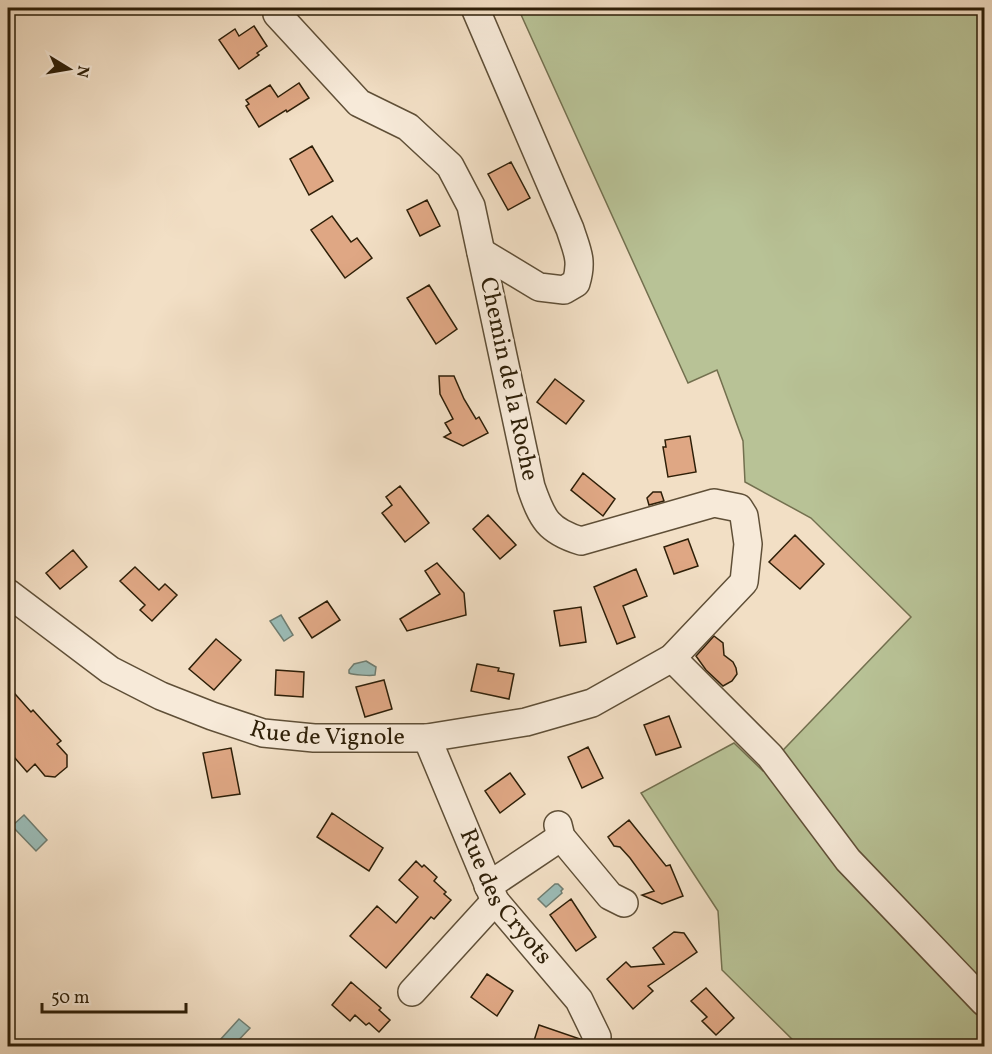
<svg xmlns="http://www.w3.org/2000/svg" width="992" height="1054" font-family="Vollkorn,serif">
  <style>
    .green { fill: #b8c296; stroke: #73704f; stroke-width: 1.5 }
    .water { fill: #9bbcb7; stroke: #6f7d71; stroke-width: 1.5 }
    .building { fill: #dfa784; stroke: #2e1f08; stroke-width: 1.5 }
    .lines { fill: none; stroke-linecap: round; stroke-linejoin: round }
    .minor-casing { stroke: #5f4f37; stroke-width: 30 }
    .minor { stroke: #f7ead9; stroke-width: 27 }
    .labels { text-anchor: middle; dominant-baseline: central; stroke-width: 6; stroke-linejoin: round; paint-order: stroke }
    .street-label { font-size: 24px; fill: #2e1f08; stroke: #f7ead9 }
  </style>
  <rect width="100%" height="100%" fill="#f2dfc5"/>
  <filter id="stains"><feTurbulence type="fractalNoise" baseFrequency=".00333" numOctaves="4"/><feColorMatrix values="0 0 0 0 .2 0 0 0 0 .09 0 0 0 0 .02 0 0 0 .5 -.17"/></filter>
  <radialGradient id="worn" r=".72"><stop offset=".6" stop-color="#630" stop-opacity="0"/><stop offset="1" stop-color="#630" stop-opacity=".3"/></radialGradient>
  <path class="green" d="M 518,8 L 984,8 L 984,1046 L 799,1046 L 722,970 L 718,911 L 641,793 L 734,743 L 763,771 L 911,617 L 811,518 L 745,482 L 743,441 L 717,370 L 688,383 Z"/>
  <path class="water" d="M 281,615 L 293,635 L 284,641 L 270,621 Z
    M 366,661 L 376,667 L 375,675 C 371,676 353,675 349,673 L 349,670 L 354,664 Z
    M 24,815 L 47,840 L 36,851 L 12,826 Z
    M 555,884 L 558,884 L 563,889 L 561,891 L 562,893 L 546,907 L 538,899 Z
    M 239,1019 L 250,1028 L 233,1046 L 228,1046 L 220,1040 Z"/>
  <path class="building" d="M 254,26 L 267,46 L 257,53 L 259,55 L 239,69 L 219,40 L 235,29 L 239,36 Z
    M 299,83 L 309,98 L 287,112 L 286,110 L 259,127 L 246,106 L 249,104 L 246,100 L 270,85 L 278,97 Z
    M 312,146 L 333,181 L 309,195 L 290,159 Z
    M 511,162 L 530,198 L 508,210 L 488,174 Z
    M 427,200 L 440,226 L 420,236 L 407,210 Z
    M 332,216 L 351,242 L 357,238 L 372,258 L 345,278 L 311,230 Z
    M 429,285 L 457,329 L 436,344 L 407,298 Z
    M 439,376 L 454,376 L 464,399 L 476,419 L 479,417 L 488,433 L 463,446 L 444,437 L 451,433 L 445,423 L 453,419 L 440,394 Z
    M 555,379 L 584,401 L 566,424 L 537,402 Z
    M 690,436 L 696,472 L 668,477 L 663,447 L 666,447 L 665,440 Z
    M 583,473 L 615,499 L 603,516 L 571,490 Z
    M 400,486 L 429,523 L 405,542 L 382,513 L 392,505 L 386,497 Z
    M 653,492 L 661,492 L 664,501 L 649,505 L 647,498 Z
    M 488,515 L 516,545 L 500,559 L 473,529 Z
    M 795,535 L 824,564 L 800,589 L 769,562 Z
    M 688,539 L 698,566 L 674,574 L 664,547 Z
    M 73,550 L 87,567 L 60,589 L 46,573 Z
    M 437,563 L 464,593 L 466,615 L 407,631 L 400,619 L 440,594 L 425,571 Z
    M 135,567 L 159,590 L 165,584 L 177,595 L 152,621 L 140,610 L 145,605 L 120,581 Z
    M 636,569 L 647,596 L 623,606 L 635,637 L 617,644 L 594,587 Z
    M 327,601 L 340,620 L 312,638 L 299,618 Z
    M 581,607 L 586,642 L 560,646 L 554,611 Z
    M 714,636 L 723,643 L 724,655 L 733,662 L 736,668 L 737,674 L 732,681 L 723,686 L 706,670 L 696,656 Z
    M 216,639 L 241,660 L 214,690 L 189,669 Z
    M 477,664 L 499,668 L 498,671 L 514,674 L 509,699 L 471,691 Z
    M 276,670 L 304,672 L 303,697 L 275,695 Z
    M 384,680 L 392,709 L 365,717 L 356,687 Z
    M 8,686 L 31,712 L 33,710 L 61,741 L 57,744 L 67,755 L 67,767 L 55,777 L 45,776 L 35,764 L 27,772 L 8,750 Z
    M 669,716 L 681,747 L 656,755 L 644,725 Z
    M 588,747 L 603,778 L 582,788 L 568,757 Z
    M 231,748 L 240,794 L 212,798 L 203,753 Z
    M 510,773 L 525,794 L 500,813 L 485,791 Z
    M 332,813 L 383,848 L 369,871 L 317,837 Z
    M 629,820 L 666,866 L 670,865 L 683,896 L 662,904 L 642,895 L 654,891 L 630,858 L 620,847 L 614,846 L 608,837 Z
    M 416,861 L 422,867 L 424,865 L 437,877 L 434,881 L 446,892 L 444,894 L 451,900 L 434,919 L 431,917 L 386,968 L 350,936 L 377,906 L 396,923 L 418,897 L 399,880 Z
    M 571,899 L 596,937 L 576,951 L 550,915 Z
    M 674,932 L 684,933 L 697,952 L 648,986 L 653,991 L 633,1009 L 607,979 L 626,962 L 631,967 L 664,964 L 653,948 Z
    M 487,974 L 513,991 L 497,1016 L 471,997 Z
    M 351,982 L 381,1008 L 379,1010 L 390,1020 L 379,1032 L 369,1023 L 366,1025 L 355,1015 L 350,1021 L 332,1005 Z
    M 706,988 L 734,1018 L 716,1035 L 702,1021 L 707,1017 L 691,1001 Z
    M 539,1025 L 580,1039 L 580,1047 L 532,1047 Z"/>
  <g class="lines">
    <g class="minor-casing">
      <g id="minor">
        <path d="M 475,8 L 570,229 C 577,251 583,260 576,283 L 564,290 L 539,287 L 481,252"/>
        <path id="s1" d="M 8,593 L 110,670 L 161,696 L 212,716 L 263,733 L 314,738 L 427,738 L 526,722 L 592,703 L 672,658 L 744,582 L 748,544 L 744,516 L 739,508 L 714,503 L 581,541 C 548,531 542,519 531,487 L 471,206 L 450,166 L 408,127 L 359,103 L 277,14"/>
        <path d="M 672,658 L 770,756 L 848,860 L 984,1002"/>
        <path id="s2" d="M 427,738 L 495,901 L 579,1000 L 597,1037 L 595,1046"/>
        <path d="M 558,825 L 561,837 L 610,896 L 624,903"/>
        <path d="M 488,886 L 561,837"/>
        <path d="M 412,992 L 495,901"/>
      </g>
    </g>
    <use href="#minor" class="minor"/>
  </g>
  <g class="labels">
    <g class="street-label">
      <text transform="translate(508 379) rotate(78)">Chemin de la Roche</text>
      <text stroke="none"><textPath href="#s1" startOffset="358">Rue de Vignole</textPath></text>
      <text stroke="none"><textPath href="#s2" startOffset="178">Rue des Cryots</textPath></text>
    </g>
  </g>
  <rect width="992" height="1054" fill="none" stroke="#f2dfc5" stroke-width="30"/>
  <rect x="9" y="9" width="974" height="1036" fill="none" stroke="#2e1f08" stroke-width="3"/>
  <rect x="15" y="15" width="962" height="1024" fill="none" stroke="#2e1f08" stroke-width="1.5"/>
  <g transform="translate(69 69) rotate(101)" stroke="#f7ead9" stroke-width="4.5" paint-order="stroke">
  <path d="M0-4.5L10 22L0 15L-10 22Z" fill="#2e1f08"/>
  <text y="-9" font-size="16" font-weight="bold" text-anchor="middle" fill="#2e1f08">N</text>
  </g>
  <path d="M42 1003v9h144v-9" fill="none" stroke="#2e1f08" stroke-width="3"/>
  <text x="51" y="1003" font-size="18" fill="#2e1f08" stroke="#f7ead9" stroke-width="4.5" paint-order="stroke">50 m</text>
  <rect width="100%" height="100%" filter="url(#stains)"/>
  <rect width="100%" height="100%" fill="url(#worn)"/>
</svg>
